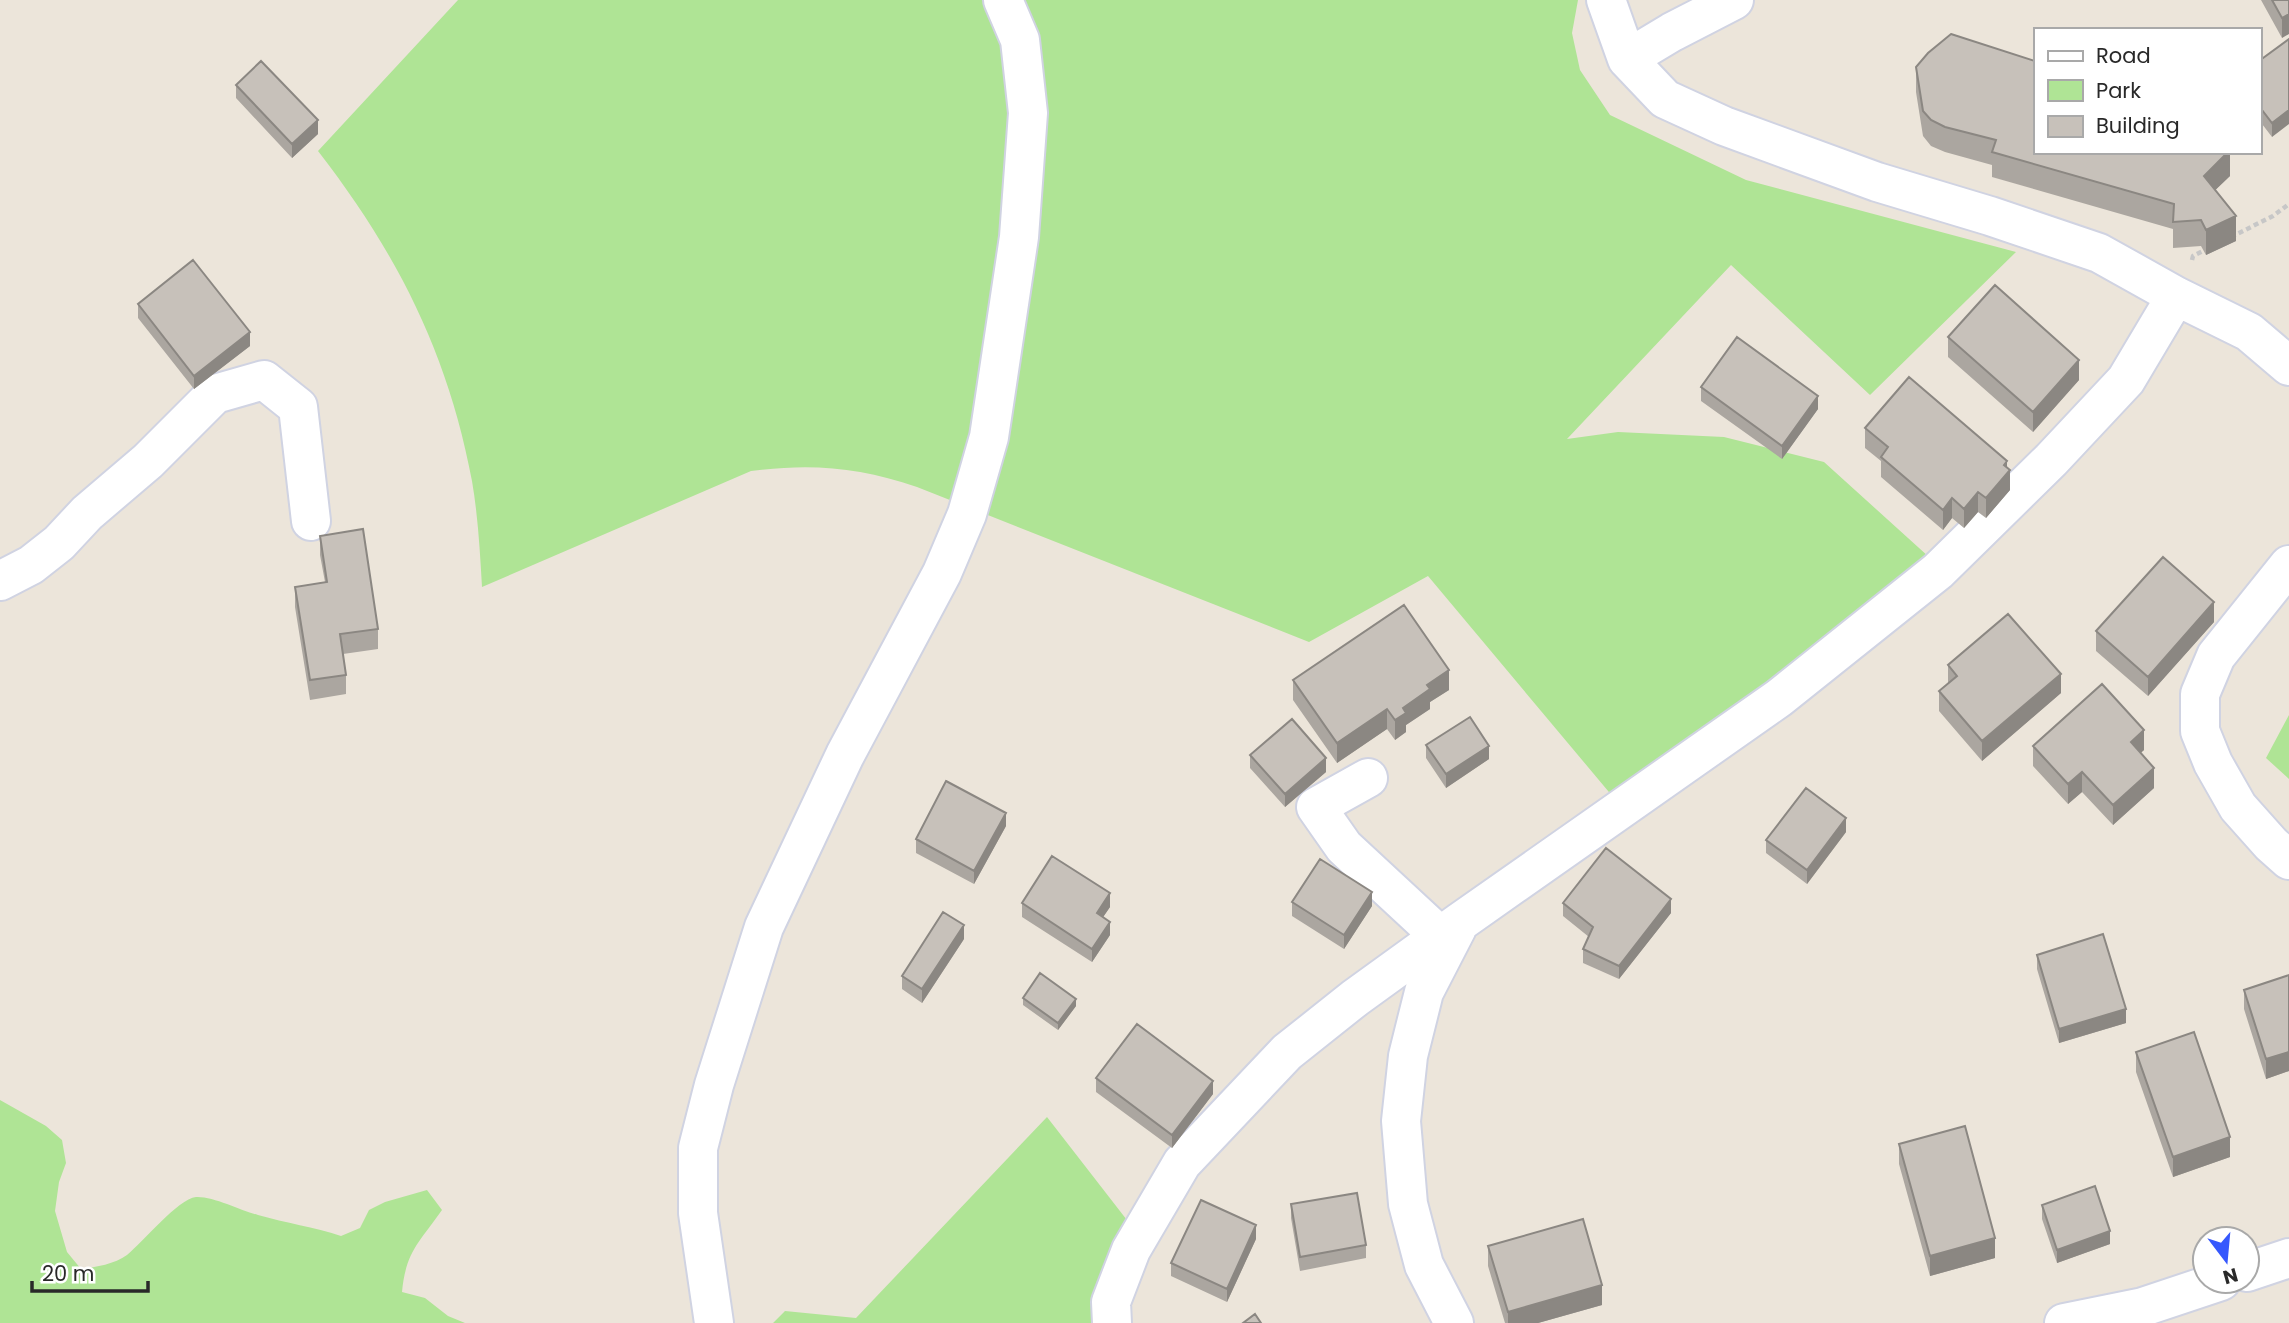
<svg xmlns="http://www.w3.org/2000/svg" width="2289" height="1323" font-family="Poppins,sans-serif">
  <style>
    .green { fill: #afe495 }
    .lines { fill: none; stroke-linecap: round; stroke-linejoin: round }
    .minor-casing { stroke: #d0d3e2; stroke-width: 42 }
    .path { stroke: #c7c7c7; stroke-width: 4.5; stroke-dasharray: 5 3.5; stroke-linecap: butt }
    .minor { stroke: #fff; stroke-width: 38 }
    .wall { fill: #aba6a0 }
    .shaded-wall { fill: #8b8782 }
    .building { fill: #c7c1ba; stroke: #8b8782; stroke-width: 2 }
  </style>
  <rect width="100%" height="100%" fill="#ece5da"/>
  <path class="green" d="M 458,0 L 1578,0 L 1572,33 L 1580,70 L 1610,115 L 1746,180 L 2016,252 L 1870,395 L 1731,265 L 1567,439 L 1618,432 L 1724,437 L 1824,462 L 1929,557 L 1629,816 L 1428,576 L 1309,642 L 917,487 C 859,467 811,463 751,471 L 482,587 C 480,552 478,516 472,481 C 448,353 397,253 318,151 Z
    M 2289,715 L 2289,779 L 2266,758 Z
    M 0,1100 L 46,1126 L 62,1140 L 66,1163 L 59,1182 L 55,1211 L 67,1252 L 81,1269 C 96,1267 115,1264 127,1255 C 143,1242 178,1199 196,1197 C 213,1196 242,1211 258,1215 C 286,1223 314,1227 341,1236 L 360,1228 L 369,1210 L 385,1202 L 427,1190 L 442,1210 C 419,1243 406,1251 402,1292 L 425,1298 L 448,1316 L 465,1323 L 0,1323 Z
    M 1047,1117 L 1130,1224 L 1113,1323 L 773,1323 L 785,1311 L 856,1318 Z"/>
  <g class="lines">
    <g class="minor-casing">
      <path id="minor" d="M 1606,0 L 1627,59 L 1665,99 L 1724,126 L 1877,182 L 1990,216 L 2099,253 L 2176,296 L 2249,332 L 2289,366
        M 1627,59 L 1672,32 L 1734,0
        M 2289,565 L 2216,656 L 2200,694 L 2200,731 L 2213,763 L 2238,807 L 2271,844 L 2289,860
        M 0,581 L 31,565 L 59,543 L 87,513 L 148,461 L 215,394 L 264,380 L 298,407 L 311,521
        M 1368,778 L 1316,807 L 1344,847 L 1440,936
        M 2247,1272 L 2289,1258
        M 714,1323 L 698,1213 L 698,1148 L 714,1085 L 764,927 L 845,755 L 942,573 L 967,514 L 989,437 L 1019,237 L 1028,113 L 1020,40 L 1003,0
        M 1112,1323 L 1111,1302 L 1131,1250 L 1182,1163 L 1287,1052 L 1355,998 L 1460,922 L 1779,698 L 1938,571 L 2051,460 L 2126,380 L 2176,296
        M 1454,1323 L 1424,1265 L 1408,1204 L 1401,1121 L 1408,1056 L 1424,992 L 1457,928
        M 2064,1323 L 2143,1307 L 2221,1281"/>
    </g>
    <path class="path" d="M 2231,237 L 2273,216 L 2289,204
      M 2192,260 L 2193,256 L 2207,249"/>
    <use href="#minor" class="minor"/>
  </g>
  <path class="wall" d="M 2261,0 L 2289,0 L 2282,38 Z
    M 2289,39 L 2272,137 L 2259,120 L 2259,61 Z
    M 1916,67 L 2230,152 L 2230,176 L 2215,190 L 2236,241 L 2206,255 L 2201,246 L 2173,248 L 2173,229 L 1992,177 L 1992,165 L 1945,152 L 1931,146 L 1923,136 L 1916,92 Z
    M 236,85 L 318,134 L 292,158 L 236,98 Z
    M 138,304 L 250,346 L 194,389 L 138,318 Z
    M 1948,337 L 2079,380 L 2033,432 L 1948,357 Z
    M 1701,387 L 1818,409 L 1782,459 L 1701,401 Z
    M 1865,428 L 2007,467 L 2010,490 L 1986,518 L 1978,512 L 1964,528 L 1952,518 L 1943,530 L 1881,477 L 1881,461 L 1865,448 Z
    M 320,536 L 378,629 L 378,649 L 343,654 L 346,675 L 346,694 L 310,700 L 295,607 L 295,587 L 325,582 L 320,555 Z
    M 2214,622 L 2148,696 L 2096,651 L 2096,631 Z
    M 1948,665 L 2061,693 L 1982,761 L 1939,711 L 1939,691 L 1948,683 Z
    M 1293,680 L 1449,690 L 1430,702 L 1430,709 L 1406,725 L 1406,732 L 1395,740 L 1387,729 L 1337,763 L 1293,700 Z
    M 1426,745 L 1489,759 L 1446,788 L 1426,758 Z
    M 2033,746 L 2144,750 L 2140,753 L 2154,788 L 2113,825 L 2082,792 L 2068,804 L 2033,766 Z
    M 1250,755 L 1326,772 L 1285,807 L 1250,768 Z
    M 1006,826 L 974,884 L 916,853 L 916,839 Z
    M 1846,832 L 1807,884 L 1766,853 L 1766,840 Z
    M 1292,902 L 1372,906 L 1344,949 L 1292,916 Z
    M 1022,903 L 1110,907 L 1103,917 L 1110,935 L 1092,962 L 1022,917 Z
    M 1563,903 L 1671,913 L 1619,979 L 1583,963 L 1583,949 L 1589,937 L 1563,916 Z
    M 964,939 L 922,1003 L 902,989 L 902,976 Z
    M 2037,955 L 2126,1023 L 2059,1043 L 2037,969 Z
    M 2289,975 L 2289,1071 L 2266,1079 L 2244,1009 L 2244,990 Z
    M 1023,998 L 1076,1006 L 1058,1030 L 1023,1005 Z
    M 2136,1052 L 2230,1157 L 2173,1177 L 2136,1072 Z
    M 1096,1078 L 1213,1094 L 1172,1148 L 1096,1092 Z
    M 1899,1144 L 1995,1258 L 1930,1276 L 1899,1164 Z
    M 1291,1204 L 1366,1245 L 1366,1258 L 1300,1271 L 1291,1218 Z
    M 2042,1205 L 2110,1244 L 2057,1263 L 2042,1219 Z
    M 1256,1239 L 1227,1302 L 1171,1276 L 1171,1263 Z
    M 1488,1246 L 1602,1305 L 1538,1323 L 1505,1323 L 1488,1266 Z"/>
  <path class="shaded-wall" d="M 2289,14 L 2289,34 L 2282,38 L 2282,18 Z
    M 2289,110 L 2289,124 L 2272,137 L 2272,123 Z
    M 318,120 L 318,134 L 292,158 L 292,144 Z
    M 2228,152 L 2230,152 L 2230,176 L 2204,201 L 2204,176 Z
    M 2236,216 L 2236,241 L 2206,255 L 2206,230 Z
    M 250,332 L 250,346 L 194,389 L 194,376 Z
    M 2079,360 L 2079,380 L 2033,432 L 2033,412 Z
    M 1818,396 L 1818,409 L 1782,459 L 1782,446 Z
    M 2007,461 L 2007,473 L 2010,470 L 2010,490 L 1986,518 L 1986,498 Z
    M 1978,492 L 1978,512 L 1964,528 L 1964,509 Z
    M 1952,498 L 1952,518 L 1943,530 L 1943,510 Z
    M 2214,602 L 2214,622 L 2148,696 L 2148,677 Z
    M 1449,670 L 1449,690 L 1430,702 L 1430,709 L 1406,725 L 1406,732 L 1395,740 L 1395,720 L 1403,708 L 1427,685 Z
    M 2061,674 L 2061,693 L 1982,761 L 1982,741 Z
    M 1387,709 L 1387,729 L 1337,763 L 1337,743 Z
    M 2144,730 L 2144,750 L 2131,762 L 2131,742 Z
    M 1489,746 L 1489,759 L 1446,788 L 1446,774 Z
    M 1326,758 L 1326,772 L 1285,807 L 1285,794 Z
    M 2154,768 L 2154,788 L 2113,825 L 2113,805 Z
    M 2082,772 L 2082,792 L 2068,804 L 2068,784 Z
    M 1006,813 L 1006,826 L 974,884 L 974,871 Z
    M 1846,818 L 1846,832 L 1807,884 L 1807,870 Z
    M 1372,892 L 1372,906 L 1344,949 L 1344,935 Z
    M 1110,893 L 1110,907 L 1097,926 L 1097,913 Z
    M 1671,899 L 1671,913 L 1619,979 L 1619,966 Z
    M 1110,922 L 1110,935 L 1092,962 L 1092,949 Z
    M 964,925 L 964,939 L 922,1003 L 922,989 Z
    M 1076,999 L 1076,1006 L 1058,1030 L 1058,1023 Z
    M 2126,1009 L 2126,1023 L 2059,1043 L 2059,1029 Z
    M 2289,1052 L 2289,1071 L 2266,1079 L 2266,1059 Z
    M 1213,1081 L 1213,1094 L 1172,1148 L 1172,1135 Z
    M 2230,1137 L 2230,1157 L 2173,1177 L 2173,1157 Z
    M 1256,1225 L 1256,1239 L 1227,1302 L 1227,1289 Z
    M 2110,1231 L 2110,1244 L 2057,1263 L 2057,1250 Z
    M 1995,1238 L 1995,1258 L 1930,1276 L 1930,1256 Z
    M 1602,1285 L 1602,1305 L 1538,1323 L 1508,1323 L 1508,1312 Z"/>
  <path class="building" d="M 2272,0 L 2289,0 L 2289,14 L 2282,18 Z
    M 1951,34 L 2035,61 L 2035,152 L 2228,152 L 2204,176 L 2236,216 L 2206,230 L 2201,220 L 2173,222 L 2174,204 L 1992,152 L 1996,140 L 1945,127 L 1931,120 L 1923,111 L 1916,67 L 1928,53 Z
    M 2289,39 L 2289,110 L 2272,123 L 2259,106 L 2259,61 Z
    M 261,61 L 318,120 L 292,144 L 236,85 Z
    M 193,260 L 250,332 L 194,376 L 138,304 Z
    M 1995,285 L 2079,360 L 2033,412 L 1948,337 Z
    M 1737,337 L 1818,396 L 1782,446 L 1701,387 Z
    M 1909,377 L 2007,461 L 2004,465 L 2010,470 L 1986,498 L 1978,492 L 1964,509 L 1952,498 L 1943,510 L 1881,457 L 1888,447 L 1865,428 Z
    M 363,529 L 378,629 L 340,634 L 346,675 L 310,680 L 295,587 L 327,582 L 320,536 Z
    M 2163,557 L 2214,602 L 2148,677 L 2096,631 Z
    M 1404,605 L 1449,670 L 1427,685 L 1430,689 L 1403,708 L 1406,713 L 1395,720 L 1387,709 L 1337,743 L 1293,680 Z
    M 2008,614 L 2061,674 L 1982,741 L 1939,691 L 1957,676 L 1948,665 Z
    M 2102,684 L 2144,730 L 2131,742 L 2154,768 L 2113,805 L 2082,772 L 2068,784 L 2033,746 Z
    M 1470,717 L 1489,746 L 1446,774 L 1426,745 Z
    M 1292,719 L 1326,758 L 1285,794 L 1250,755 Z
    M 946,781 L 1006,813 L 974,871 L 916,839 Z
    M 1806,788 L 1846,818 L 1807,870 L 1766,840 Z
    M 1606,848 L 1671,899 L 1619,966 L 1583,949 L 1593,927 L 1563,903 Z
    M 1052,856 L 1110,893 L 1097,913 L 1110,922 L 1092,949 L 1022,903 Z
    M 1320,859 L 1372,892 L 1344,935 L 1292,902 Z
    M 943,912 L 964,925 L 922,989 L 902,976 Z
    M 2103,934 L 2126,1009 L 2059,1029 L 2037,955 Z
    M 1040,973 L 1076,999 L 1058,1023 L 1023,998 Z
    M 2289,975 L 2289,1052 L 2266,1059 L 2244,990 Z
    M 1137,1024 L 1213,1081 L 1172,1135 L 1096,1078 Z
    M 2194,1032 L 2230,1137 L 2173,1157 L 2136,1052 Z
    M 1965,1126 L 1995,1238 L 1930,1256 L 1899,1144 Z
    M 2095,1186 L 2110,1231 L 2057,1250 L 2042,1205 Z
    M 1357,1193 L 1366,1245 L 1300,1257 L 1291,1204 Z
    M 1201,1200 L 1256,1225 L 1227,1289 L 1171,1263 Z
    M 1583,1219 L 1602,1285 L 1508,1312 L 1488,1246 Z
    M 1255,1314 L 1261,1323 L 1243,1323 Z"/>
  <rect x="2034" y="28" width="228" height="126" fill="#ffffff" stroke="#a9a9a9" stroke-width="2"/>
  <rect x="2048" y="51" width="35" height="10" fill="#ffffff" stroke="#a9a9a9" stroke-width="2"/>
  <text x="2096" y="63" font-size="21" fill="#292929">Road</text>
  <rect x="2048" y="80" width="35" height="21" fill="#afe495" stroke="#a9a9a9" stroke-width="2"/>
  <text x="2096" y="98" font-size="21" fill="#292929">Park</text>
  <rect x="2048" y="116" width="35" height="21" fill="#c7c1ba" stroke="#a9a9a9" stroke-width="2"/>
  <text x="2096" y="133" font-size="21" fill="#292929">Building</text>
  <g transform="translate(2226 1260) rotate(164)"><circle r="33" fill="#ffffff" stroke="#a9a9a9" stroke-width="2"/>
  <path d="M0-5L12 26L0 18L-12 26Z" fill="#3658fd"/>
  <text y="-10" font-size="19" font-weight="bold" text-anchor="middle" fill="#292929">N</text>
  </g>
  <path d="M32 1281v10h116v-10" fill="none" stroke="#292929" stroke-width="3.5"/>
  <text x="42" y="1281" font-size="21" fill="#292929" stroke="#ffffff" stroke-width="5" paint-order="stroke">20 m</text>
</svg>
